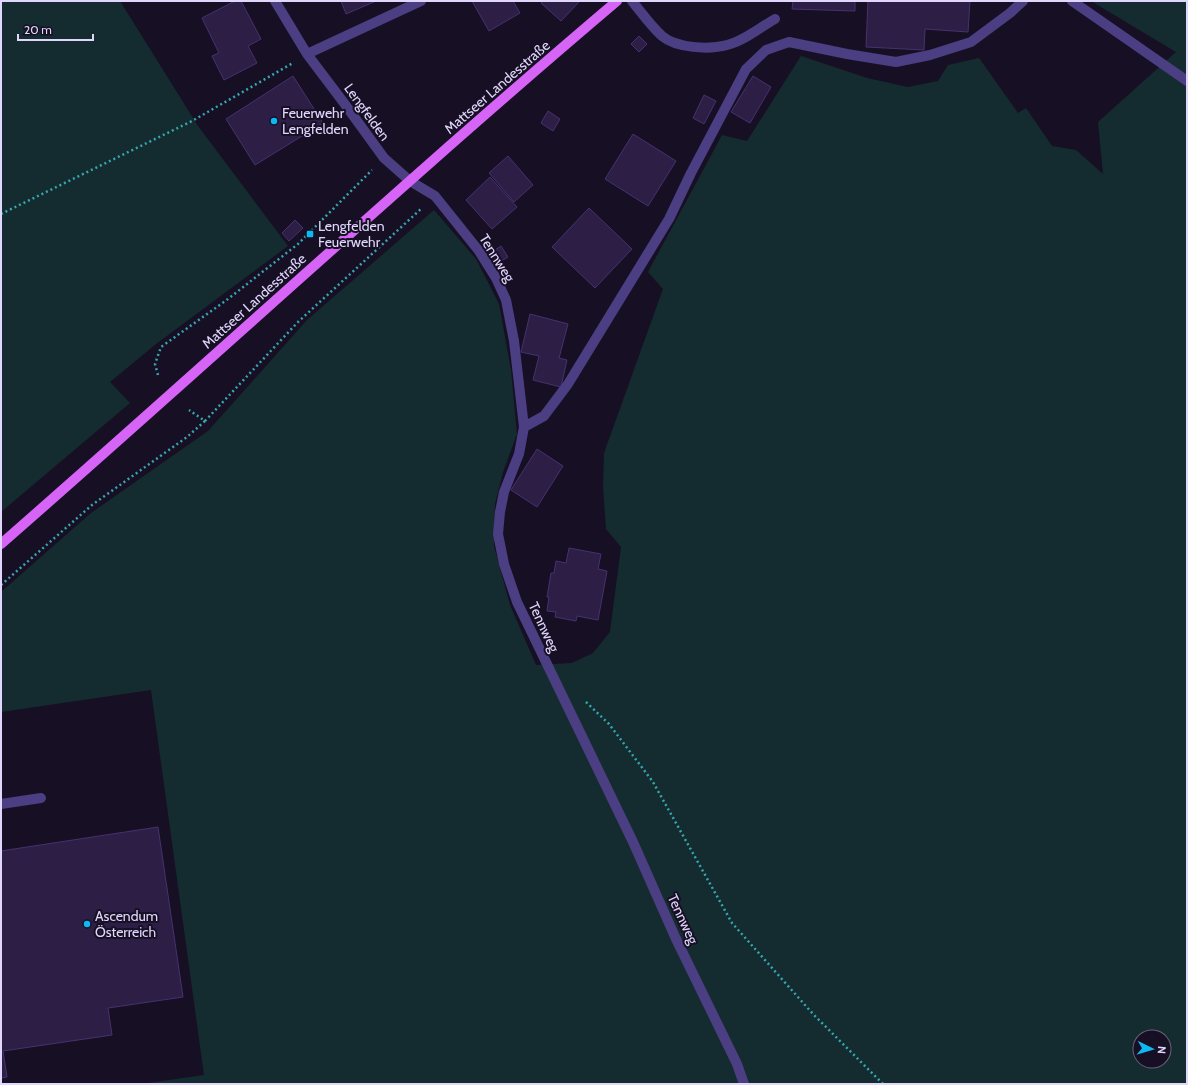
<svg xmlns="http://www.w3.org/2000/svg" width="1188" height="1085" font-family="Cabin,sans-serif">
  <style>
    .green { fill: #142c2f; fill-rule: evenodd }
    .building { fill: #2c1e45; stroke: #473170 }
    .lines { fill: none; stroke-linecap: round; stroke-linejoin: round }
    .path { stroke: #36a6b1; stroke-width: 2.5; stroke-dasharray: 2 3; stroke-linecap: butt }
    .minor { stroke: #4b3e82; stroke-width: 10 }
    .major { stroke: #d664f6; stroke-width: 10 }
    .poi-dot { fill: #0eb8f2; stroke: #171025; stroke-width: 1.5 }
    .labels { text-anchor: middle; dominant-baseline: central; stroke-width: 4; stroke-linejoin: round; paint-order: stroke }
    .street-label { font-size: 14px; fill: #e1d7fd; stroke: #171025 }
    .poi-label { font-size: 14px; fill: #e1d7fd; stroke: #171025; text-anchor: start }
  </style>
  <rect width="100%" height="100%" fill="#171025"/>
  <path class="green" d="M 1,1 L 120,1 L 198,126 L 288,246 L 156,344 L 110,382 L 130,403 L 1,512 Z
    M 1091,1 L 1187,1 L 1187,1084 L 141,1084 L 204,1075 L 151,690 L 1,712 L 1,592 L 91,513 L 208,431 L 307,320 L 434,210 L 476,259 L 499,304 L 511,370 L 517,434 L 503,472 L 495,504 L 494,546 L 510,605 L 536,665 L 572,663 L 593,653 L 610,632 L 621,547 L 606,529 L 603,487 L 604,453 L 663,289 L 648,272 L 722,135 L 747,141 L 801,56 L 867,78 L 908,87 L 938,81 L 948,65 L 979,58 L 1018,113 L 1026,108 L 1052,146 L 1076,150 L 1103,174 L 1098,122 L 1176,52 ZM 1140,1037 L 1164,1037 L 1164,1061 L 1140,1061 Z"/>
  <path class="building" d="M 235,1 L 241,1 L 261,39 L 248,46 L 257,63 L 224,80 L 212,56 L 219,53 L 202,18 Z
    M 341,1 L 376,1 L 346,14 Z
    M 472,1 L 513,1 L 520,13 L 489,31 Z
    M 543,1 L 580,1 L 561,21 L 541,3 Z
    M 793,1 L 855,1 L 855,11 L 792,9 Z
    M 868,1 L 970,1 L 968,32 L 925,29 L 924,50 L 866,47 Z
    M 639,36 L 647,44 L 639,52 L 631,44 Z
    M 293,76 L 323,123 L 255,165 L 226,119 Z
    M 753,76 L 771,87 L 750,123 L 731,112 Z
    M 704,95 L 716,101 L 704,124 L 693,118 Z
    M 548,111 L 560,119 L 553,131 L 541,123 Z
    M 633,134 L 676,161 L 648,206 L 605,179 Z
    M 508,156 L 533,185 L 514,202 L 489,173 Z
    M 490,177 L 517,207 L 492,229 L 466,200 Z
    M 589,208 L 632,249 L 595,288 L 552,247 Z
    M 295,220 L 303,228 L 289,241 L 282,233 Z
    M 501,246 L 508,257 L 498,263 L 492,252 Z
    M 530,314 L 568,324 L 559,358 L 567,360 L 561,387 L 533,380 L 539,356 L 521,352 Z
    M 537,449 L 563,466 L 537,507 L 511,490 Z
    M 569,548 L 601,554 L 598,569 L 607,571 L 598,620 L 577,616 L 576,621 L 555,617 L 556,612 L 547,611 L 549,597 L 547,597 L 551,573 L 554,573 L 556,561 L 566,563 Z
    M 158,827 L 183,997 L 108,1008 L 112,1035 L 3,1051 L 7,1077 L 1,1078 L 1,851 Z"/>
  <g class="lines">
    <path class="path" d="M 1,214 L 192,121 L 293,63
      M 158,375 L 155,364 L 161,347 L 228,299 L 298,244 L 372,170
      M 205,421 L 298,322 L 422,208
      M 1,585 L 92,505 L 187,437 L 205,421 L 189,410
      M 586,702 L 609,724 L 653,782 L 732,923 L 813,1014 L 883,1084"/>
    <path class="minor" d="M 275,1 L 307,54 L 344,103 L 384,158 L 410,181 L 435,196 L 479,251 L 496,278 L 506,300 L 514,341 L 524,427 L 519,454 L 504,492 L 500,512 L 498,534 L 504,564 L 517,602 L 633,842 L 676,939 L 737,1064 L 744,1084
      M 632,1 C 641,12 651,26 662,36 C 676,48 709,50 727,45 C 744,41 759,28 775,19
      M 1072,1 L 1187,81
      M 307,54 L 421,1
      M 524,427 L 544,416 L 568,384 L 669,219 L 691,173 L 746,69 L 766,50 L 789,42 L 847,54 L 896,62 L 930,55 L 971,42 L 1010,13 L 1023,1
      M 1,804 L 41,798"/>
    <path class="major" d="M 1,544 C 207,364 408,178 617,1"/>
  </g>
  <g class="poi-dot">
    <circle cx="274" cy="121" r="4"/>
    <rect x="306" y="230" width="8" height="8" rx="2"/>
    <circle cx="87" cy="924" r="4"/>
  </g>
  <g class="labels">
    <g class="street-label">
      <text transform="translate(497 87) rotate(-41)">Mattseer Landesstraße</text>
      <text transform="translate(367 112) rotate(54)">Lengfelden</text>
      <text transform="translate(497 258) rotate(58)">Tennweg</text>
      <text transform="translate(254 301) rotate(-42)">Mattseer Landesstraße</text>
      <text transform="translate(544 627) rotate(65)">Tennweg</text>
      <text transform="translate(683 919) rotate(65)">Tennweg</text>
    </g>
    <g class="poi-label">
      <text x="282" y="113">Feuerwehr<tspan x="282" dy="16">Lengfelden</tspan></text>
      <text x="318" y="226">Lengfelden<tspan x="318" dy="16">Feuerwehr</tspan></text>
      <text x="95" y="916">Ascendum<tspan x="95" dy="16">Österreich</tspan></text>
    </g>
  </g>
  <rect width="1188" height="1085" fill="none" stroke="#e1d7fd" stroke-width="4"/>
  <g transform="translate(1152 1049) rotate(95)"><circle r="19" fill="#171025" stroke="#68607b"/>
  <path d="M0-3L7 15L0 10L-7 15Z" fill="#0eb8f2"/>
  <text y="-6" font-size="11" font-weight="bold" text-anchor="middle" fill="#e1d7fd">N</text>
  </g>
  <path d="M18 34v6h75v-6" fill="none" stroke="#e1d7fd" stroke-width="2"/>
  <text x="24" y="34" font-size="12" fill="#e1d7fd" stroke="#171025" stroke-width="3" paint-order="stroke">20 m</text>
</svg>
